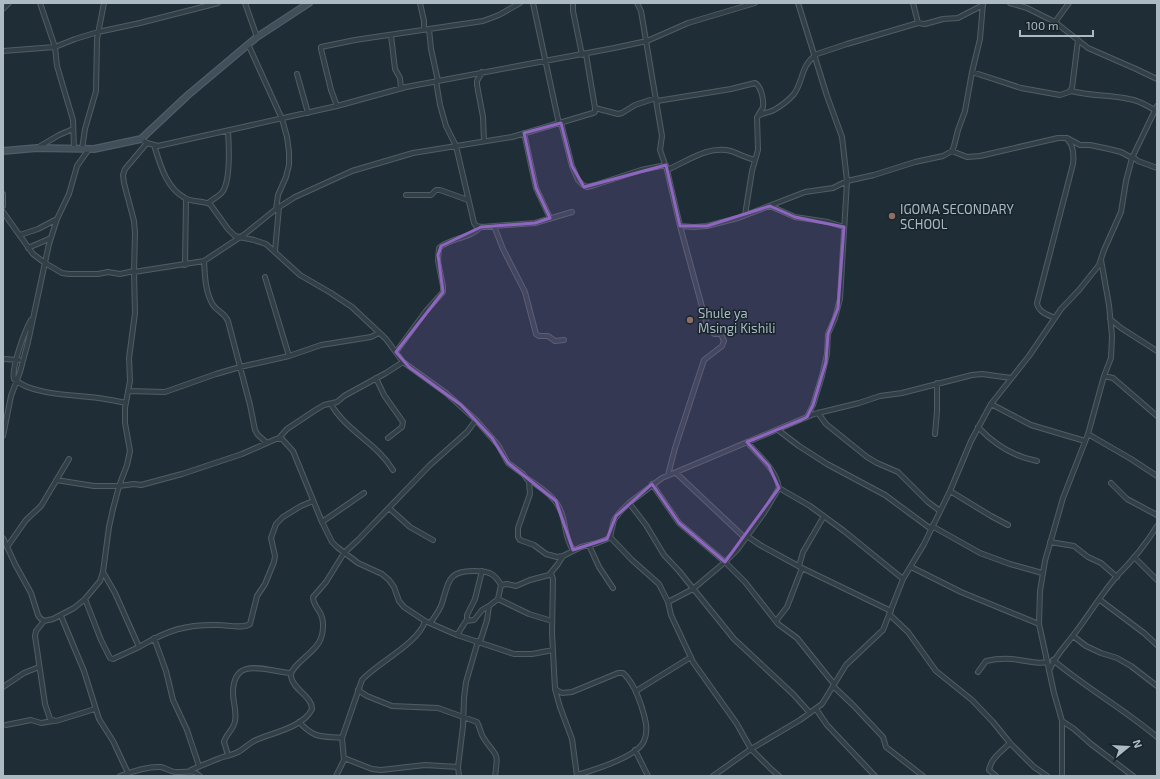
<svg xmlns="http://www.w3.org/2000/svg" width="1160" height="779" font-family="'Exo 2',sans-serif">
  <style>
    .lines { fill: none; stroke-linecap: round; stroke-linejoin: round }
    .street-casing { stroke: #505d65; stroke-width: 6 }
    .secondary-casing { stroke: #505d65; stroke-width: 8 }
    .street { stroke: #323f47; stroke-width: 4 }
    .secondary { stroke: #404f5a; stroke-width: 5.5 }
    .marked { fill: #8f65c1; fill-opacity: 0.2; stroke: #8f65c1; stroke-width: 3; stroke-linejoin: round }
    .education-dot { fill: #8d6e63; stroke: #18242b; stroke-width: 1.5 }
    .labels { text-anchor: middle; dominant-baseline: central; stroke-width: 3; stroke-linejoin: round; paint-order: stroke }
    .poi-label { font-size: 13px; fill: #acbac4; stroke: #18242b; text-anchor: start }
  </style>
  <rect width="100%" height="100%" fill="#1f2e36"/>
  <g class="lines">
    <g class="street-casing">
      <path id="street" d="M 40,3 L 55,47 L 57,66 L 73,120 L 74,148
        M 245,3 L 257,37
        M 420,3 L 424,21 L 424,30
        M 533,3 L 559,124
        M 573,3 L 573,11 L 582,55
        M 637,3 L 641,11 L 662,136 L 660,150 L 667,170 L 680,226 L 707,325 L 714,334 L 721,334 L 724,341 L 722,346 L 704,360 L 675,448 L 668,475
        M 798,3 L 827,96 L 842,137 L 847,181 L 840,299 L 835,318 L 828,334 L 827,354 L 822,376 L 813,405 L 807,417
        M 1010,3 L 1027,8 L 1055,22 L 1088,48 L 1136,69 L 1157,79
        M 3,9 L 9,3
        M 1055,22 L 1069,3
        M 918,23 L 925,24 L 943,19 L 958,18 L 983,5
        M 429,29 L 431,49 L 438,81
        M 391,35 L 395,69 L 400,78 L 401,88
        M 248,44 L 282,119 L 287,137 L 289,152 L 289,165 L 286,177 L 278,195 L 276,209
        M 3,51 L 55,47 L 75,39 L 98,32 L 140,23 L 218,3
        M 814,55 L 847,44 L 918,23 L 913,3
        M 482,72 L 477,81 L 477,85 L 483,117 L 484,141
        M 972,72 L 1021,88 L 1060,95 L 1069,92 L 1072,88 L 1078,40
        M 297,74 L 308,113
        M 436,81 L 440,105 L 446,126 L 456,146 L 474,223 L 476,226 L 481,227 L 535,223 L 572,212
        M 1071,91 C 1090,96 1110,95 1129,99 C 1139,100 1147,106 1155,110
        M 657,101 L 731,89 L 755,83 C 761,86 764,100 763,107 C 762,110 759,113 758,116
        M 337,106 L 331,90 L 321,49 L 321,47 L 355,40 L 483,21 L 499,15 L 520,3
        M 595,108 L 618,114 L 622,113 L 635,105 L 656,98
        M 561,123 L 572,166 L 578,180 L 583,185 L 587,187 L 595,185 L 641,170 L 666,165
        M 524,133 L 536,188 L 550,218
        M 1067,138 L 1080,145 L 1090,145 L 1109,149 L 1121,152 L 1132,158
        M 141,139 L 147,143 L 158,146 L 337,106 L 406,87 L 614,48 L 647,41 L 688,23 L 755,3
        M 154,145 C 160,164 166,188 185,198 C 192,202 202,201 210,204 L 228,229 L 235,236 L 254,240 L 266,244 L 300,275 L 331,293 L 352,307 L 386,339 L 403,362 L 446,393 L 476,420 L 498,445 L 508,463 L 523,474 L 529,482 L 530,494 L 518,528 L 518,537 L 520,540 L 534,545 L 546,554 L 557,557 L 563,556 L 581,547 L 597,543 L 607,539 L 610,537 L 614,520 L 620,512 L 629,503 L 662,478 L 814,414 L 859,403 L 880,396 L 902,393 L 972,375 L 982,374 L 1011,378
        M 37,148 L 59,135 L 73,129
        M 82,149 L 85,129 L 96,91 L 97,39 L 104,3
        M 952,151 L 967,157 L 980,156 L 1058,138 L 1066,138 C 1074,144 1074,155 1073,164 L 1037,303 C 1038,312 1048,315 1055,318
        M 1133,157 L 1138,161 L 1157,168
        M 667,170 C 688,161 708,145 731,151 C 739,154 747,158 755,160
        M 3,194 L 3,206
        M 406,195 L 431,195 L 436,190 L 440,190 L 468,200
        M 208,203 C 213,199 220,196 223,191 C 231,178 229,146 228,131
        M 770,206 L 795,217 L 828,222 L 844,227
        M 3,212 L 33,254 L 45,263 L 62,273 L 69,274 L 98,274 L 108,272 L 120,274 L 134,271
        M 745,215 L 752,171 L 758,150 L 757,117 C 761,113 768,113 774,110 C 781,106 788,101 794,94 C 803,82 801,65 815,56
        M 494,226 L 503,249 L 525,292 L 536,334 L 539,336 L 548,336 L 555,341 L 564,340
        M 680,226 L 694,227 L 707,226 L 738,218 L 805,192 L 833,188 L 847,181 L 874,175 L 915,162 L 943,156 L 952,151 L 954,146 L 958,130 L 965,111 L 972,72 L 980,39 L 983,3
        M 20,235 L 38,229 L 57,219
        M 28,248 L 51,238
        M 275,251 L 279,207
        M 204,261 C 205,276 205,292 213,305 C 218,312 224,312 228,321 L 250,405 L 255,430 L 258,435 L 267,443
        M 185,265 L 186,199
        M 134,272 L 204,261 L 245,234 L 276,209 L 295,197 L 352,171 L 413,153 L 512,137 L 593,113 L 595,112 L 595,108 L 586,54
        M 265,277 L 289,356
        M 1110,319 L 1121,328 L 1157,351
        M 31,320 C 25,330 11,368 14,379 C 31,395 75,395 98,398 C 107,399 116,401 126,403
        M 396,352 L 426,311 L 443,292 L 443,286 L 438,261 L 439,248 C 450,238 469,239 481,227
        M 3,359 L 19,360
        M 1104,376 L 1113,378 L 1157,416
        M 376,378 L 384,395 L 403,422 L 402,427 L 388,438
        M 128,391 L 165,392 L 216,374 L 240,367 L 289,356 L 321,345 L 371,337 L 379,333
        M 331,404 C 346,431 377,443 393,470
        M 991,404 L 1031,425 L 1085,441
        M 818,413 L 826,424 L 867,457 L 877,463 L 898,472 L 928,502 L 940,511
        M 978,427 C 994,444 1015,457 1037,461
        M 778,430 L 799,446 L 827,464 L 885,495 L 931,529
        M 935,434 L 937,411 L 937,383
        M 1088,434 L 1131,459 L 1157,476
        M 3,436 L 11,396 L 20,372 L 28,342 L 49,244 L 57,219 L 69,194 L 77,166 L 89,149
        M 279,438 L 287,429 L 314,411 L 324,405 L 337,402 L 344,396 L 386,373 L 403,362
        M 676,473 L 745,538
        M 528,479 C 543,489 559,499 563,518 C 566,529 566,540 573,550
        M 56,480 L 94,486 L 119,486 L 134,484 L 141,485 L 182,474 L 242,454 L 276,439 L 282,439 L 293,451 L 322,522 L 332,542 L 337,547 L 358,563 L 382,574 L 389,580 L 394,587 L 399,601 L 404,607 L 425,621 C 419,643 377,663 362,680 L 342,738 L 344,760 L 336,776
        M 1111,483 L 1127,499 L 1157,515
        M 652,484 L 679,523 L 725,562 L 745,582 L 778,624 L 797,638 L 834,684
        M 779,488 L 810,506 L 844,531 L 903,579
        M 950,491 L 991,516 L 1008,525
        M 629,503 L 646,525 L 664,555 L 679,571 L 734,639 L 793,694 L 810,713
        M 389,508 L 410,527 L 433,540
        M 322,522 L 364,493
        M 932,526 L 980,553 L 1010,564 L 1042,573
        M 747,536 L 760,545 L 802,568 L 891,611
        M 610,537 L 632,560 L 659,584 L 668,602 L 671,615 L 693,662 L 737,724 L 751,749 L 771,769 L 779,776
        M 3,538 L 15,564 L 31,593 L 38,615 L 40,618 L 44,621 L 53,619 L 74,608 L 85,599 L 100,581 L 103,572 L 109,527 L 113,509 L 119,486 L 127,465 L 130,451 L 125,423 L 125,408 L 130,381 L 129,358 L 135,313 L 134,272 L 135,233 L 134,221 L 124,183 L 123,175 L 125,169 L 147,143
        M 1050,542 L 1074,546 L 1088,557 L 1101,563 L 1117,577
        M 589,545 L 599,567 L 613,588
        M 7,547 L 26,520 L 41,506 L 69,459
        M 1134,557 L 1157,580
        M 799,566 L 803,552 L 824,516
        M 911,567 L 961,592 L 1039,624
        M 551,573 L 553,579 L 552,633 L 555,689 L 560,707 L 572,739 L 577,776
        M 85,599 L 101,640 L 110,658 L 113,659 L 139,647 L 115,593 L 103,572
        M 498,599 L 529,614 L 552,621
        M 1100,600 L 1144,633 L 1157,645
        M 668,602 L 693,589 L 725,562 L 737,550 L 764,513 L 779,488 C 776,469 759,456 747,442
        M 889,614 L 908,632 L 936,671 L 972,700 L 993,722 L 1010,743 L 1034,767 L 1047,776
        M 61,616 L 84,671 L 99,719 L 113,741 L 128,773
        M 44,621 L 36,631 L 35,636 L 45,704 L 50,719 L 56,721 L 95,709
        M 425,621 L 457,635 L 514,654 L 532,654 L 553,650
        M 467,621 L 467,615 L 475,599 L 482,571
        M 776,621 L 787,607 L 802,568
        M 431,622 C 435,616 440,610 442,603 C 449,581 448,570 476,571 C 489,571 495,574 501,585
        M 457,635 L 466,621 L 474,620 L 482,610 L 489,606
        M 1073,636 L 1086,646 L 1101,653 L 1117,658 L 1131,666 L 1157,686
        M 154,638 L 166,671 L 173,700 L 187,730 L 199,766
        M 480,642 L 487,620 L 489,606 L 498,599 L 501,585 L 507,584 L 516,586 L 530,580 L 549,575 L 558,564 L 563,556
        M 139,647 C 168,630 186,624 219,625 C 228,625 243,629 250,624 L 257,596 L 265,584 L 274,562 L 275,556 L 271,538 L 276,524 L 283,517 L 301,506 L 313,501
        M 1053,660 C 1086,688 1124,709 1157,737
        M 1049,671 C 1056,654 1065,647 1075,633 C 1089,615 1102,593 1117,576 C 1132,561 1146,544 1157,526
        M 978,672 L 986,661 C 999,658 1012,658 1025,661 C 1033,662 1039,664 1047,662
        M 833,686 L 853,705 L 883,737 L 886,747 L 923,776
        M 3,687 L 24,673 L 39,667
        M 555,689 L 562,693 L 572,692 L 618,673 L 623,673 C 633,682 638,695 642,708 C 645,718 649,730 644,741 C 637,757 594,770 577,775
        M 358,690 L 367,696 L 392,706 L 438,708 L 477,722 C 480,727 480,732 483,737 C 496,758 499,749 495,776
        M 636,691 L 691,657
        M 816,709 L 827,725 L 875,776
        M 1062,721 L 1074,729 L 1091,744 L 1133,776
        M 299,722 C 315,739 321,736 342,738
        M 6,725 L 31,720 L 41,723 L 53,721
        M 635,750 L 648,776
        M 228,755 L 224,742 C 226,734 234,729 235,721 C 237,711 233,702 233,693 C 233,654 268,672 291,673
        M 344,758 L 372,769 L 381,770 L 425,765 L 458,767
        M 191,770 C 200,766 210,762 220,758 C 226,756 232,755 238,752 C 244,749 249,743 256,740 C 272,733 304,727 312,709 C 312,696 292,689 291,676 C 290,665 317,652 321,638 C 324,630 324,618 319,611 C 316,606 313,603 313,597 L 326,582 L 344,553 L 358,540 L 430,465 L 467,432 L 476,420
        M 120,776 C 133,771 148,766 161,767 C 166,768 171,772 176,772 C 186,773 192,768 200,776
        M 459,776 L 458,767 L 463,726 L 464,698 L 466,682 L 478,641
        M 713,776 L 751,749 L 800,720 L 822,704 L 846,665 L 883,630 L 903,579 L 924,544 L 950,491 L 971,441 L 991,404 L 1029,356 L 1061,309 L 1079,290 L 1099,265 L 1104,250 L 1121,212 L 1126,181 L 1132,158 L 1157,106
        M 996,776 L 989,770 C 991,758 1002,751 1010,743
        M 1062,776 L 1062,721 L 1054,693 L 1039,624 L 1040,591 L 1045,561 L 1063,498 L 1088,434 L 1104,376 L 1111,358 L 1112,336 L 1109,305 L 1101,260"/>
    </g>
    <g class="secondary-casing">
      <path id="secondary" d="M 3,151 L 37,148 L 94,149 L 141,139 L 188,95 L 257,37 L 309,3"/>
    </g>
    <use href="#street" class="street"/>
    <use href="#secondary" class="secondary"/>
  </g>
  <path class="marked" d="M 561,123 L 572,166 L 584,187 L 666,165 L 680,226 L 707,226 L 770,206 L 795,217 L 844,227 L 838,308 L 828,334 L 826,362 L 813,405 L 807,417 L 801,420 L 747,442 L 769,466 L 779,488 L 725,562 L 679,523 L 652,484 L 616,516 L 607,539 L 573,550 L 556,501 L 508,463 L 492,438 L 461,405 L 409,367 L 396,352 L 443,292 L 438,255 L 441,246 L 481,227 L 535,223 L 550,218 L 536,188 L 524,133 Z"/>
  <g class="education-dot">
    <circle cx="892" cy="216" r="4"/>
    <circle cx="690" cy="320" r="4"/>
  </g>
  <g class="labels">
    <g class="poi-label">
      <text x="900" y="209">IGOMA SECONDARY<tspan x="900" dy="15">SCHOOL</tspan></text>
      <text x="698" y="313">Shule ya<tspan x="698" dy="15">Msingi Kishili</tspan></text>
    </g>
  </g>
  <rect width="1160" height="779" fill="none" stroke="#acbac4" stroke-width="8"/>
  <g transform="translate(1128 747) rotate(72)" stroke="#18242b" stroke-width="3" paint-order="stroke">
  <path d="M0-3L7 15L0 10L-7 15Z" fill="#acbac4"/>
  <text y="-6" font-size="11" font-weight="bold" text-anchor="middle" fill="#acbac4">N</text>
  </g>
  <path d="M1020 30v6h73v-6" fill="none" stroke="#acbac4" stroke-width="2"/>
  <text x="1026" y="30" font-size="12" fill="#acbac4" stroke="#18242b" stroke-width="3" paint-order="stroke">100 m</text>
</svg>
